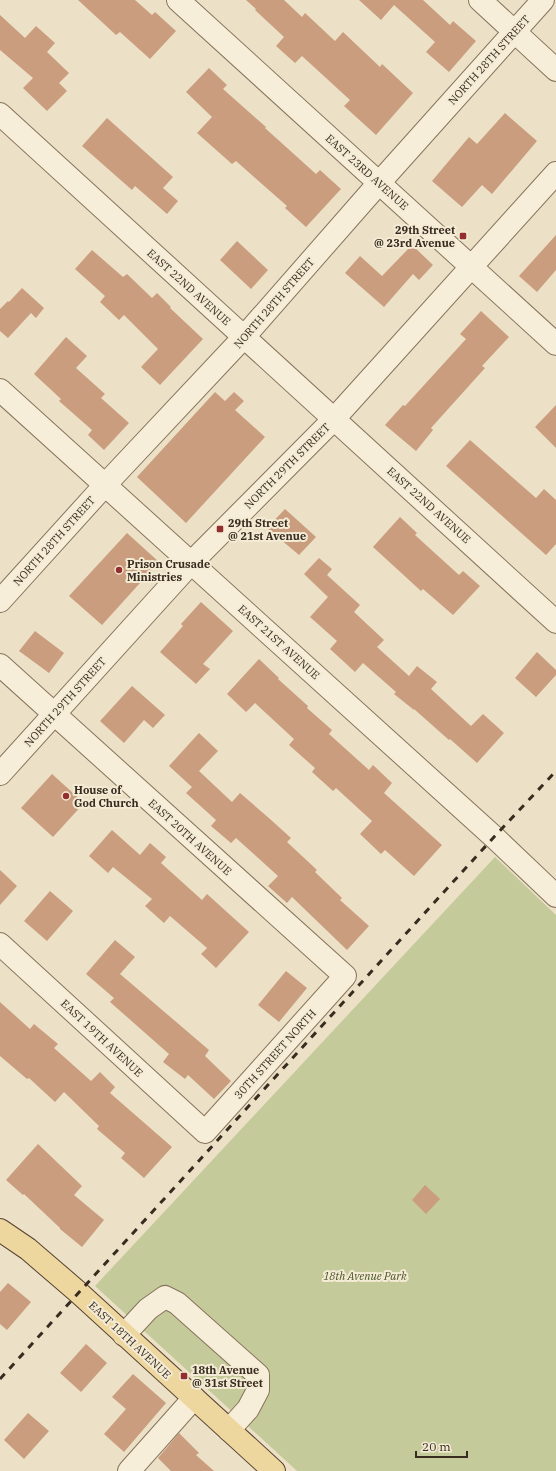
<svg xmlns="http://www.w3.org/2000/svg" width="556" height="1471" font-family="'IBM Plex Serif',serif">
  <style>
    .green { fill: #c4ca9a }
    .building { fill: #c99d7d }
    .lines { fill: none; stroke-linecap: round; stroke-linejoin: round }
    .minor-casing { stroke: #87735c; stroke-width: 24 }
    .major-casing { stroke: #554230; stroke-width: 24 }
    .minor { stroke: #f7eed9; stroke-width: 22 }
    .major { stroke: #eed69f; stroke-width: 22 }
    .rail { stroke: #382b1f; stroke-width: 3; stroke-dasharray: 7 7; stroke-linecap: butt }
    .poi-dot { fill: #932f2f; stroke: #f4ebd5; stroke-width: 1.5 }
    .labels { text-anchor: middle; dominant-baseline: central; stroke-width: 4; stroke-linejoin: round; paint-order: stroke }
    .street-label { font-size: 11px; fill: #382b1f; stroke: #f4ebd5 }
    .poi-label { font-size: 11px; font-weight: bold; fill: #382b1f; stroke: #f4ebd5; text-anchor: start }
    .park-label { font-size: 11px; font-style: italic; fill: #485327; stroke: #f4ebd5 }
  </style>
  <rect width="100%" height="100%" fill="#ece1c6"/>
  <path class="green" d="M 495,857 L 556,915 L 556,1471 L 297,1471 L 95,1286 Z"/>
  <path class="building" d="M 78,0 L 135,0 L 152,15 L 155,12 L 176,31 L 150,59 L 120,32 L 116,35 Z
    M 246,0 L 284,0 L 302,17 L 305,13 L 335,41 L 343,32 L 380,67 L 382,64 L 413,93 L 376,135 L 344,106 L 350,100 L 302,56 L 295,63 L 276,46 L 284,37 L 255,10 L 256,9 Z
    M 359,0 L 423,0 L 450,25 L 453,21 L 476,41 L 449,72 L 426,52 L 435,42 L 394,5 L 381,20 Z
    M 0,15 L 25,38 L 36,26 L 55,43 L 47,52 L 69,73 L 59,83 L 67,91 L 47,111 L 23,88 L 33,78 L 0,50 Z
    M 209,68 L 227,85 L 223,89 L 266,127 L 265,128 L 316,174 L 320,170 L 341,189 L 306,227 L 285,208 L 287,206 L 236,161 L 232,164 L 197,133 L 212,117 L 186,92 Z
    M 505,113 L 537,141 L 492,194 L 482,185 L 462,207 L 432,181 L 469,137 L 477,144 Z
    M 107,118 L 173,177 L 163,188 L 178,201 L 167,214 L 135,186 L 132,190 L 82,146 Z
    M 556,235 L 556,270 L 537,292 L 519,276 Z
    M 237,241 L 268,270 L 251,289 L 220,260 Z
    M 412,245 L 433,265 L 419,280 L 413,274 L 384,307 L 345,273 L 360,256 L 382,276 Z
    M 92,250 L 123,277 L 127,274 L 152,298 L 157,293 L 171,307 L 170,308 L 203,339 L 160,385 L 141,367 L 158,349 L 124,315 L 119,320 L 100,302 L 105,296 L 75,269 Z
    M 22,288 L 44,308 L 36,318 L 31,313 L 8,338 L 0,331 L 0,309 L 8,301 L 9,302 Z
    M 481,311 L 509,337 L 482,366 L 485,368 L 431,428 L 433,430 L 416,451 L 385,425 L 403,405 L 405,406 L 466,339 L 460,334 Z
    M 66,337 L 87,356 L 76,368 L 105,394 L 101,398 L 129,423 L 104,450 L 88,435 L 92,430 L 59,401 L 61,399 L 34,374 Z
    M 215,392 L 225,401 L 234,392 L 244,401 L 235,410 L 265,437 L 186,523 L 137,477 Z
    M 556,405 L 556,448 L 535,427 Z
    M 470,440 L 536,498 L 544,489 L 556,500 L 556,544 L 546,555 L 446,466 Z
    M 285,509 L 316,537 L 299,555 L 267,528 Z
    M 400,517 L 417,533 L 415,535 L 459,575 L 463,571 L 480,586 L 453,615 L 423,589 L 421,591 L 373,547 Z
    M 127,533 L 159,562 L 102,625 L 69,596 Z
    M 319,558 L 332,569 L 327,575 L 360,605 L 354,612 L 384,640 L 377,647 L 409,676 L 417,666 L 437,682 L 431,689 L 471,726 L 483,714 L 504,733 L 477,763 L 450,739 L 449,740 L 414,709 L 414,710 L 394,694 L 396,692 L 363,663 L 355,672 L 330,649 L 337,641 L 310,617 L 328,597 L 304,574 Z
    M 201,602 L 233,631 L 203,664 L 210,669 L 196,684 L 160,652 L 183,626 L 181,624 Z
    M 35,631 L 64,653 L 49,673 L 19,651 Z
    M 537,652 L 556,670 L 556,675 L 536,697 L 515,678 Z
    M 259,659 L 279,678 L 278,679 L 308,706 L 307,708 L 332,730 L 329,734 L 369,770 L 373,765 L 392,783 L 384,793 L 442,845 L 414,876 L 385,850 L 381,854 L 360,834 L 372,821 L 336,788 L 333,791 L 312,772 L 315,768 L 289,745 L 294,739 L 255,703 L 246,712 L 227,694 Z
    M 132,686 L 165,715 L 153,728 L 144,720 L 124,743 L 100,721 Z
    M 199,733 L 218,751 L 199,771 L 232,802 L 240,793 L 270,819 L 291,838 L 287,842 L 317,870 L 315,872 L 342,898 L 340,900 L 369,926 L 347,950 L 292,897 L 287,903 L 268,886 L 278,876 L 236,838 L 231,843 L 211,826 L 216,820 L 186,793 L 192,787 L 169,766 Z
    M 52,774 L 84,803 L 53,837 L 21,808 Z
    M 112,830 L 140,855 L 150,843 L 166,857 L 161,863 L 202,900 L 207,894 L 249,932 L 216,968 L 201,954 L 207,948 L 170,916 L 164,923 L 145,906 L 152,899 L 113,867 L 108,873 L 89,856 Z
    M 0,870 L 17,886 L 0,905 Z
    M 50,891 L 73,911 L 47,941 L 24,921 Z
    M 115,940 L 135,957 L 120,974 L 209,1050 L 205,1056 L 231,1081 L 214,1099 L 188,1075 L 185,1079 L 163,1062 L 169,1054 L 110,1002 L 114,998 L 86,974 Z
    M 286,971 L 307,988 L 279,1022 L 258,1005 Z
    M 0,1002 L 30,1029 L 34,1024 L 58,1044 L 54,1048 L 91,1081 L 100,1072 L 115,1087 L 110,1093 L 172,1147 L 144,1178 L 121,1158 L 125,1153 L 97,1129 L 99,1126 L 64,1092 L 55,1102 L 29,1078 L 27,1079 L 0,1056 Z
    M 38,1144 L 82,1186 L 74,1195 L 104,1220 L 82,1247 L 60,1229 L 60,1228 L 24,1194 L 23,1195 L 6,1180 Z
    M 425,1185 L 440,1199 L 426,1214 L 412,1200 Z
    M 8,1283 L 31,1302 L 7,1330 L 0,1324 L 0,1292 Z
    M 86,1344 L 107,1363 L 81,1392 L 60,1373 Z
    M 133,1374 L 166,1403 L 124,1452 L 104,1434 L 126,1409 L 112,1397 Z
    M 28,1413 L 49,1431 L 24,1459 L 4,1440 Z
    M 179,1433 L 199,1453 L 196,1455 L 214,1471 L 171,1471 L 158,1458 Z"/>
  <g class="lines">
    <g class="minor-casing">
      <path id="minor" d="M 178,0 L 556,344
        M 480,0 L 556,70
        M 0,114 L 556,622
        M 0,390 L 494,837 L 556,896
        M 0,601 L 105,485 L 244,337 L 379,183 L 543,0
        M 0,665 L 345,976 L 205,1132 L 0,944
        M 0,774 L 191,563 L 334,419 L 556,173
        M 124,1335 L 148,1309 L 165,1297 L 177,1303 L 258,1375 L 258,1390 L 248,1409 L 229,1430
        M 129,1471 L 194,1398"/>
    </g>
    <g class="major-casing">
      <path id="major" d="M 0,1230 L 28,1249 L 78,1292 L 274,1471"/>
    </g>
    <use href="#minor" class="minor"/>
    <use href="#major" class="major"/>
    <path class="rail" d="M 0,1379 L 494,837 L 556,771"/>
  </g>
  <g class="poi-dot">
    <rect x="459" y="232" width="8" height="8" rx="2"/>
    <rect x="216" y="525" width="8" height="8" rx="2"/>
    <circle cx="119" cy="570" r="4"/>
    <circle cx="66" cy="796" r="4"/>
    <rect x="180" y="1372" width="8" height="8" rx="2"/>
  </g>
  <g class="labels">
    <g class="street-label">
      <text transform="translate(489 60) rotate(-48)">NORTH 28TH STREET</text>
      <text transform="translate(367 172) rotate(42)">EAST 23RD AVENUE</text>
      <text transform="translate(189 287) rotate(42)">EAST 22ND AVENUE</text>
      <text transform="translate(274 303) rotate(-49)">NORTH 28TH STREET</text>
      <text transform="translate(287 466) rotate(-45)">NORTH 29TH STREET</text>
      <text transform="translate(429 505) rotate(42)">EAST 22ND AVENUE</text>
      <text transform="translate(54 541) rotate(-48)">NORTH 28TH STREET</text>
      <text transform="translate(279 642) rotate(42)">EAST 21ST AVENUE</text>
      <text transform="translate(65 702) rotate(-48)">NORTH 29TH STREET</text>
      <text transform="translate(190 837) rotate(42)">EAST 20TH AVENUE</text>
      <text transform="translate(102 1038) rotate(43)">EAST 19TH AVENUE</text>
      <text transform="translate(275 1054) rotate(-48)">30TH STREET NORTH</text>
      <text transform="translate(130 1340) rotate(43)">EAST 18TH AVENUE</text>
    </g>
    <g class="poi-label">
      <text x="455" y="230" text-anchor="end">29th Street<tspan x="455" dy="13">@ 23rd Avenue</tspan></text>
      <text x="228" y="523">29th Street<tspan x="228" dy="13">@ 21st Avenue</tspan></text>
      <text x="127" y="564">Prison Crusade<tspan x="127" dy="13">Ministries</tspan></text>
      <text x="74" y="790">House of<tspan x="74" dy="13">God Church</tspan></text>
      <text x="192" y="1370">18th Avenue<tspan x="192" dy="13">@ 31st Street</tspan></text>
    </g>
    <g class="park-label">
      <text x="365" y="1276">18th Avenue Park</text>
    </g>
  </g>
  <path d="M416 1451v6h51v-6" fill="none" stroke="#382b1f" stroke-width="2"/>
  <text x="422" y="1451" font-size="12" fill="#382b1f" stroke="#f4ebd5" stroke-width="3" paint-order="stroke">20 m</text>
</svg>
